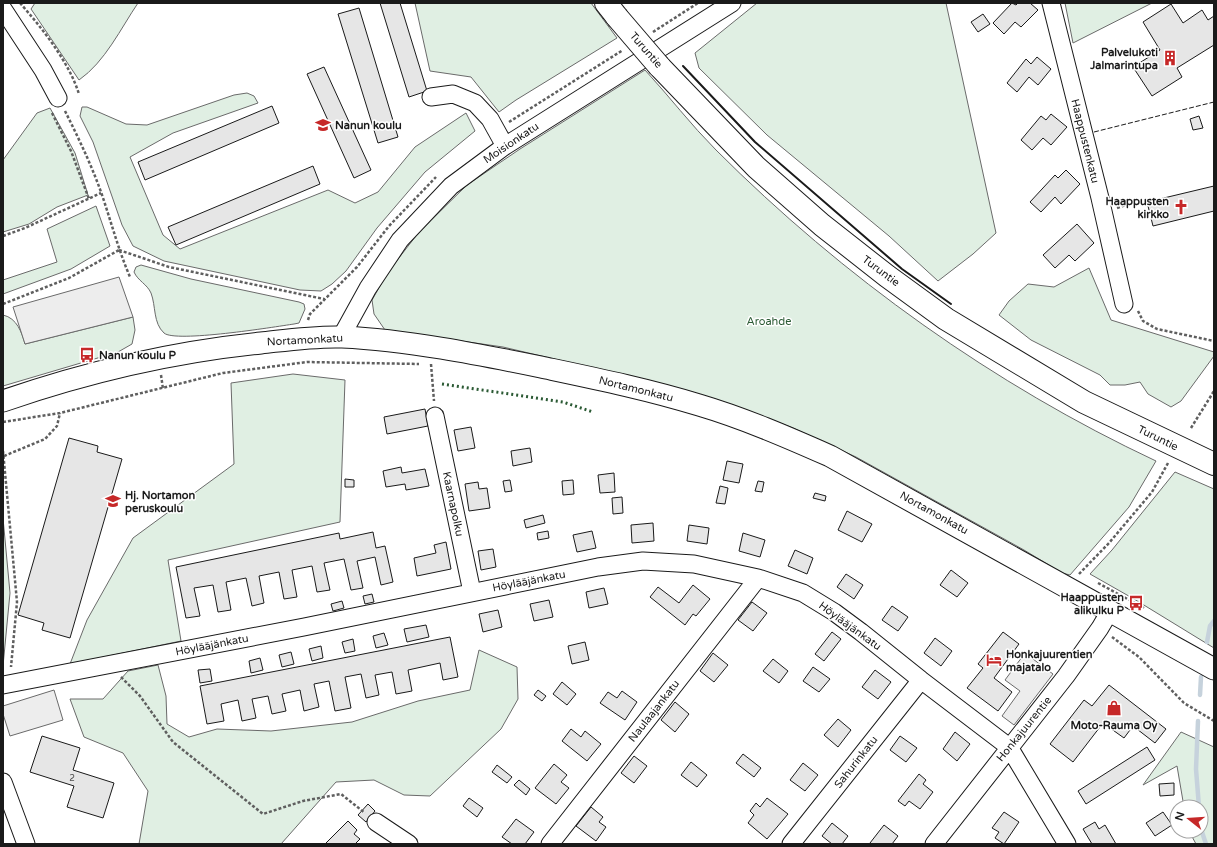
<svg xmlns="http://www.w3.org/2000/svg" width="1217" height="847" font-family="'Varela Round',sans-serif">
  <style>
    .green { fill: #e0efe3; stroke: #6a6a6a }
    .parking { fill: #ededed; stroke: #6a6a6a }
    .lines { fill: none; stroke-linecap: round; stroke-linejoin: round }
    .stream { stroke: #c6d2dc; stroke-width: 4.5 }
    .building { fill: #e6e6e6; stroke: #1a1a1a }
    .minor-casing { stroke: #1a1a1a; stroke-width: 19 }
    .major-casing { stroke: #1a1a1a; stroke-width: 23 }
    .highway-casing { stroke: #1a1a1a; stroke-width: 24 }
    .path { stroke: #5f5f5f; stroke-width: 2.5; stroke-dasharray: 3 2; stroke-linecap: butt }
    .minor { stroke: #fff; stroke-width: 17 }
    .major { stroke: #fff; stroke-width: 21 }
    .highway { stroke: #fff; stroke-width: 22 }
    .highway-bridge-casing { stroke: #1a1a1a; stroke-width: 24; stroke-linecap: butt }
    .highway-bridge { stroke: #fff; stroke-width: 22 }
    .hedge { stroke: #2b5a34; stroke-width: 3; stroke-dasharray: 2 3; stroke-linecap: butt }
    .fence { stroke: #1a1a1a; stroke-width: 1; stroke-dasharray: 5 2; stroke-linecap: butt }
    .wall { stroke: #1a1a1a; stroke-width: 2 }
    .labels { text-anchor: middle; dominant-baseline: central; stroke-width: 3; stroke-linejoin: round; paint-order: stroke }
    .number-label { font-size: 9px; fill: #4d4d4d }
    .street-label { font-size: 11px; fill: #1a1a1a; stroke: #fff }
    .poi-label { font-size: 11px; font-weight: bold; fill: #1a1a1a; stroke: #fff; text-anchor: start }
    .park-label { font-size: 11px; fill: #2b5a34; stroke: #fff }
  </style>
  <rect width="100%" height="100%" fill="#fff"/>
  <path class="green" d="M 35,3 L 138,3 C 121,28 105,62 79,80 L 31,9 Z
    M 415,3 L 591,3 L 617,38 L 516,100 L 499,112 L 471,77 L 430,71 Z
    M 757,3 L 946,3 L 996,233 L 973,254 L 938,281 L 889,236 L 767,135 L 699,68 L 695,53 Z
    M 1065,3 L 1152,3 L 1073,43 Z
    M 645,70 C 669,96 691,125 716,150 C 843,277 994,385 1156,461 L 1129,507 L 1070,575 L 1062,573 L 1024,550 L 856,457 L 793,428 L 738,407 L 673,387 L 503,347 L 385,330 L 374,314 L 372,300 L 388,272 L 419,232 L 467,185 L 520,149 Z
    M 247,93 L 254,96 L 258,103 L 173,133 L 130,157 L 163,235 L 180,249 L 328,190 L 355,203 L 378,192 L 415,147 L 466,113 L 475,131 L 425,172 L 377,228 L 346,271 L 332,284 L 321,291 L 300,290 L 164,261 L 133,246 L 122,225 L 93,142 L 80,116 L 82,107 L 87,107 L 126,124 L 147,125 L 234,95 Z
    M 50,108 L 75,153 L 88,195 L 57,207 L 29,224 L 3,232 L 3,160 L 37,113 Z
    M 96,206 L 110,246 L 71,269 L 3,294 L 3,280 L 57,262 L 47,229 Z
    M 141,265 L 191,279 L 299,302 L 304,304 L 305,309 L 299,323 L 294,324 C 274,327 175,343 164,333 C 153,323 156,306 151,293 C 147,284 138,281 134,272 L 136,267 Z
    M 1089,268 L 1111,320 L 1214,352 L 1214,356 L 1181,401 L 1171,407 L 1148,394 L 1140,382 L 1125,385 L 1110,385 L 1100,375 L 1031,340 L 999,315 L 1009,301 L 1028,284 L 1054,287 Z
    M 3,315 C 17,318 22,333 25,344 L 133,317 L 135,330 L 132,344 L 118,352 L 3,386 Z
    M 293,374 L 345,380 L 340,522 L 168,560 L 181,641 L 70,664 L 87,620 L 133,538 L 234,464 L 231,383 Z
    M 1175,472 L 1214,489 L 1214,648 L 1134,599 L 1090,574 L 1112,550 Z
    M 3,518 L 10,593 L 3,666 Z
    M 479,650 L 517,667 L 518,699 L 501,729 L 430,796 L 404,795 L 374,780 L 336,782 L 281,844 L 139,844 L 148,791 L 123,753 L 84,737 L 70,699 L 103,699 L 128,671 L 158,665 L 166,696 L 167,724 L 189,737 L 217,729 L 271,731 L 352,722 L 418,701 L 470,690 Z
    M 1181,732 L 1214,747 L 1214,844 L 1196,844 L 1189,831 L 1201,831 L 1201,807 L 1184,807 L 1177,766 L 1143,785 Z"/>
  <path class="parking" d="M 119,277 L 133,317 L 25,344 L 13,307 Z
    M 1025,653 L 1053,674 L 1014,725 L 1002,716 L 1020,691 L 1005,680 Z
    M 54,690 L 63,720 L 10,736 L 3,714 L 3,706 Z"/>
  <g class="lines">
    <path class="stream" d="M 1207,642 L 1210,626 L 1214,621
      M 1200,695 L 1201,677
      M 1198,721 L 1196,769 L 1199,807
      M 1201,829 L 1206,844"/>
  </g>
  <path class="building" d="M 380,3 L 400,3 L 427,91 L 409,97 Z
    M 1012,3 L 1016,5 L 1018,3 L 1030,3 L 1038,10 L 1021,27 L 1015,22 L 1004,34 L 993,23 Z
    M 1171,4 L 1183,23 L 1202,10 L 1208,20 L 1214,16 L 1214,45 L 1177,68 L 1182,77 L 1152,96 L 1133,67 L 1160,50 L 1143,22 Z
    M 359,8 L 398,137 L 378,143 L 338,14 Z
    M 983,14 L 990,24 L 978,32 L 971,22 Z
    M 1037,57 L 1051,69 L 1038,85 L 1029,77 L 1017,92 L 1007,83 L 1026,59 L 1031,64 Z
    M 324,67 L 371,170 L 354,178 L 307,74 Z
    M 272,106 L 279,123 L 145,180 L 138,162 Z
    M 1051,114 L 1067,127 L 1051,145 L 1043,138 L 1032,150 L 1021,140 L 1041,116 L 1046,120 Z
    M 1199,116 L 1203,128 L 1193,130 L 1190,119 Z
    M 313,166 L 320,184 L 176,245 L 168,227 Z
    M 1066,170 L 1080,184 L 1061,204 L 1055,197 L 1041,212 L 1030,202 L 1055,175 L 1058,178 Z
    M 1214,186 L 1214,211 L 1153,226 L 1147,202 Z
    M 1077,224 L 1094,243 L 1075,261 L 1069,255 L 1055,268 L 1043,255 Z
    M 425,409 L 428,426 L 387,434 L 384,417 Z
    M 471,427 L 475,448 L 458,451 L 454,430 Z
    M 69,438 L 98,446 L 97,452 L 122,459 L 70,638 L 42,630 L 44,623 L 18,615 Z
    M 530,448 L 532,462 L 513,466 L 511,451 Z
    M 727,461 L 743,464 L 739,483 L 723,480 Z
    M 401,467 L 402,473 L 425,469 L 429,486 L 406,490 L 405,484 L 386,487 L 383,471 Z
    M 614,473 L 615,492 L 600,493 L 598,475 Z
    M 345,479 L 354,480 L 354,487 L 345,487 Z
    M 510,480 L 512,491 L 505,492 L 503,481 Z
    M 573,480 L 574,494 L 563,495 L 562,481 Z
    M 758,481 L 764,482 L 762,492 L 755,491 Z
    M 478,482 L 479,489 L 487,488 L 490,508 L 469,511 L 465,484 Z
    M 720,486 L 728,488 L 725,504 L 716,503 Z
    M 815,493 L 826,496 L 825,501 L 813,498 Z
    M 622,497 L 623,513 L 613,514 L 612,498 Z
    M 847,511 L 872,524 L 862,542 L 838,530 Z
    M 543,515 L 545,523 L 526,528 L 524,520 Z
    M 653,523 L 654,541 L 632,543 L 631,525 Z
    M 689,525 L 709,528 L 707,544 L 687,541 Z
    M 548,531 L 549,538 L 538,540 L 537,533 Z
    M 592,531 L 596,548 L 577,552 L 573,535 Z
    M 373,532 L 376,548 L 385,546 L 393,582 L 381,585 L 375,557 L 357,561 L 363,588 L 351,590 L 344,559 L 324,563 L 330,590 L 317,592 L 312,566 L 292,570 L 297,597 L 284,599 L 279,572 L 259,576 L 264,603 L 252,606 L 246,578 L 226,582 L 231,610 L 218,612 L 213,585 L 194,588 L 200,616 L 186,618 L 176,567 L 339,533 L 340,539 Z
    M 743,533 L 765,540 L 760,557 L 739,551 Z
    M 446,542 L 451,569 L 417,576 L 414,558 L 436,553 L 434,545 Z
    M 493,549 L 496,567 L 481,570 L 478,551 Z
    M 795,550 L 813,558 L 807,574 L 788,566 Z
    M 951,570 L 968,583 L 957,597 L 940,585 Z
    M 846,574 L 863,585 L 854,599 L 837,587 Z
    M 693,585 L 710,599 L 696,616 L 693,614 L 685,625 L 650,597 L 658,587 L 679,603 Z
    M 604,588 L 608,604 L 589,608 L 586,592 Z
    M 372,594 L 374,602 L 365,604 L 363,596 Z
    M 549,600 L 553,617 L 534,621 L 530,604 Z
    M 342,601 L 344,608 L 333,611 L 331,604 Z
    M 752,602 L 767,613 L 753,631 L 738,620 Z
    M 892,606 L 908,617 L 898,631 L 882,620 Z
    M 498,610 L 502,627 L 483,632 L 479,614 Z
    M 426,625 L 429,637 L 407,642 L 404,629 Z
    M 832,632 L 841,639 L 824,661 L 815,654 Z
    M 1003,632 L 1019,644 L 994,678 L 1012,692 L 998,711 L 967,688 L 983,668 L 978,664 Z
    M 384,633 L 388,645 L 376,648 L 373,636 Z
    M 450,637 L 458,677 L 443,680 L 440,663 L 408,670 L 412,691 L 396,694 L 392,672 L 375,675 L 379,695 L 366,698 L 361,674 L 345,677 L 351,708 L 335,711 L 329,681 L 314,684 L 319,707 L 304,711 L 300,690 L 282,694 L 286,711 L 272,714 L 268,696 L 252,699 L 256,718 L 242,721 L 238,700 L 221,704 L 224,721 L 207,724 L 200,686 Z
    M 935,638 L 952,651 L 941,666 L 924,653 Z
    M 353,639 L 355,651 L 345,653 L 342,642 Z
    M 585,642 L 589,660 L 572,664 L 568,646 Z
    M 321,646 L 323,658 L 312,661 L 309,649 Z
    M 291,652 L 294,664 L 282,667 L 279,655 Z
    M 713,653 L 728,665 L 714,682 L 700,671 Z
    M 260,658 L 263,670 L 251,673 L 249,661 Z
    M 773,659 L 788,671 L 779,683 L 763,671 Z
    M 813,667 L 830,679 L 819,692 L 803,681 Z
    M 210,669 L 212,681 L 200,683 L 198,670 Z
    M 875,670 L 891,682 L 878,699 L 862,687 Z
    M 562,682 L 576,694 L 567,705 L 553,694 Z
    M 1109,685 L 1166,729 L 1155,743 L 1133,726 L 1124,738 L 1103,723 L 1073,762 L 1050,744 L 1084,700 L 1092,706 Z
    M 538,690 L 546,696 L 542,701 L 534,695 Z
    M 622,691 L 637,702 L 625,720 L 600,703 L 608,692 L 617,698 Z
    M 675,702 L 689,714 L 675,732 L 661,720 Z
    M 838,719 L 851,730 L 838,747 L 824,735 Z
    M 571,729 L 581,737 L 585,731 L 601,744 L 587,761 L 562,741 Z
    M 955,732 L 970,744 L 957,761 L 943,749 Z
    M 42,736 L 80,748 L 73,770 L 114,783 L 103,818 L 67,807 L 74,786 L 30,772 Z
    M 900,736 L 917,748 L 906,762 L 890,750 Z
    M 1147,747 L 1155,760 L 1086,804 L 1078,791 Z
    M 743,754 L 761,768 L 754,777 L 736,763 Z
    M 634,756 L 647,766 L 634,783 L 621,773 Z
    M 691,762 L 707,775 L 697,787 L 681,775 Z
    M 803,763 L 818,775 L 805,791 L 790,780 Z
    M 554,764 L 567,775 L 561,782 L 569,788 L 556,804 L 535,788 Z
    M 497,765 L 512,777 L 507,783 L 492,772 Z
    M 919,774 L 926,780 L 923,784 L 933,792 L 920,809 L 909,801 L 905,806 L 898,801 Z
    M 519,780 L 530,789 L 526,795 L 514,785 Z
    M 1174,783 L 1174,795 L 1160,796 L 1159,784 Z
    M 469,798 L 483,808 L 477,817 L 463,806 Z
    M 767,798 L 788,814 L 767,839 L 748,823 L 754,815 L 750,811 L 756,803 L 760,807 Z
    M 368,804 L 375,811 L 366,822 L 358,815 Z
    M 591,807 L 603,817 L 599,822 L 606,827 L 596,841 L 576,826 Z
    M 1004,812 L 1019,822 L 1004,844 L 995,838 L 999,832 L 992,828 Z
    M 1163,812 L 1172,825 L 1155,836 L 1146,823 Z
    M 516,819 L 534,832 L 525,844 L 512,844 L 502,837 Z
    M 348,821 L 357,830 L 354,834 L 360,839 L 355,844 L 325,844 Z
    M 1095,822 L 1099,829 L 1105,825 L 1116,844 L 1092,844 L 1083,829 Z
    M 832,823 L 848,836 L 842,844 L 832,844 L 822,836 Z
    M 884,825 L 898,836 L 892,844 L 872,844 L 870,843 Z"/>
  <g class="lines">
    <g class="minor-casing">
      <path id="minor" d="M 1051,3 L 1100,198 L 1124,304
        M 3,9 L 43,70 L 58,98
        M 431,97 L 453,94 L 475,103 L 490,119 L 505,146
        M 341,337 L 368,288 L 400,240 L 451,186 L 505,146 L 732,3
        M 435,416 L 472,592
        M 3,685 L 304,627 L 598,567 L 643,561 L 694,564 L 758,578 L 803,593 L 834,612 L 861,632 L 921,680 L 1009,747 L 1067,844
        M 3,782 L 26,844
        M 376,822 L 409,844
        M 550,844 L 758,578
        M 791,844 L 921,680
        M 934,844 L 1066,676 L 1100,628 L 1110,611"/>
    </g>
    <g class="major-casing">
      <path id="major" d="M 3,401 C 87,372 172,352 261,343 C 288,340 315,336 342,337 C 407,340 477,354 541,367 C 593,378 647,389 699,405 C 743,418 787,437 830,456 L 1214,669"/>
    </g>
    <g class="highway-casing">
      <path id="highway" d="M 606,3 L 617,17
        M 659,66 L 756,167 L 822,225 L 887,276 L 946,319 L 1084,402 L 1214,464"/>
    </g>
    <path class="path" d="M 20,3 C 42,28 69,62 79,94
      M 653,32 L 698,3
      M 65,111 C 78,137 91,164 101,192 C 111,221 118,249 130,277
      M 52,113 L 71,151 L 89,199
      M 509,122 L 623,50
      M 1117,208 L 1126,205
      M 3,236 L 25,228 L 101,193
      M 119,250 L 169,267 L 324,299
      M 3,304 L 69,278 L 119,250
      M 1138,311 L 1143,321 L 1157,329 L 1214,341
      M 308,320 L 310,314 L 357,267 L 389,226 L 436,177
      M 431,364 L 434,401
      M 161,375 L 163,389
      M 3,422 L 60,413 L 223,373 L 307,362 L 419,364
      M 1191,428 L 1214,391
      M 3,451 L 17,602 L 11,667
      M 4,456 L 45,439 L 57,426 L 60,413
      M 1079,574 L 1109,543 L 1152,492 L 1168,463
      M 1098,583 L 1144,608
      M 1112,637 L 1139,657 L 1184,703 L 1214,721
      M 121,677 L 140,696 L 173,742 L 263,814 L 303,801 L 341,794 L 365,813"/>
    <use href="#minor" class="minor"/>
    <use href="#major" class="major"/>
    <use href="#highway" class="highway"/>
    <g class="highway-bridge-casing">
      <path id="highway-bridge" d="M 617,17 L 659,66"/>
    </g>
    <use href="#highway-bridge" class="highway-bridge"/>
    <path class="hedge" d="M 442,384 L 563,402 L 593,412"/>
    <path class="fence" d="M 1094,132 L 1214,102"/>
    <path class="wall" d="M 683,66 L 755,142 L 902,269 L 951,304
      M 3,599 L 3,606"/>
  </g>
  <defs>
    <g id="building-bare" transform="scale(1.2)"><path d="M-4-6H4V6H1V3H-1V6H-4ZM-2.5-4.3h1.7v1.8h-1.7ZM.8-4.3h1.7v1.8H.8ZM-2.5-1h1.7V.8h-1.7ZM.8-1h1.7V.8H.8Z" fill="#c62828" stroke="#fff" stroke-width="2.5" paint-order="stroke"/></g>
    <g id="school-bare" transform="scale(1.2)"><path d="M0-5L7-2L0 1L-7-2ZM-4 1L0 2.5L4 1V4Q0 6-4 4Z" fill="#c62828" stroke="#fff" stroke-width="2.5" paint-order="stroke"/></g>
    <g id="church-bare" transform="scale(1.2)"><path d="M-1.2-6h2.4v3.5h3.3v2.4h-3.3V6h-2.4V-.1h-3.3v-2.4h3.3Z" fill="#c62828" stroke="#fff" stroke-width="2.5" paint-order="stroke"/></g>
    <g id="bus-bare" transform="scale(1.2)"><path d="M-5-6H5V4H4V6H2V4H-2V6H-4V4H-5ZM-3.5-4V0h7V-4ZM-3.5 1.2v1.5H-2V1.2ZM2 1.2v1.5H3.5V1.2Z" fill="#c62828" stroke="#fff" stroke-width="2.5" paint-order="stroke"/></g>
    <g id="hotel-bare" transform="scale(1.2)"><path d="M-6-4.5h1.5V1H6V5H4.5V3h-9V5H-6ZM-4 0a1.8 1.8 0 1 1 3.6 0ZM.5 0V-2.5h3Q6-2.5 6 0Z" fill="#c62828" stroke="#fff" stroke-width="2.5" paint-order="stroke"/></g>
    <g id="shop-bare" transform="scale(1.2)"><path d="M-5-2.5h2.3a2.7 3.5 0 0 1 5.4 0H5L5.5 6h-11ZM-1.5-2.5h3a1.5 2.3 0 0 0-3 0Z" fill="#c62828" stroke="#fff" stroke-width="2.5" paint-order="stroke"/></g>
  </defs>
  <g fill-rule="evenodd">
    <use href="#building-bare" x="1170" y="58"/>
    <use href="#school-bare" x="323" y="125"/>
    <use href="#church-bare" x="1181" y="207"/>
    <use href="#bus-bare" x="87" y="355"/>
    <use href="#school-bare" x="113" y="501"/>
    <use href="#bus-bare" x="1136" y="603"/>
    <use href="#hotel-bare" x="994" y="660"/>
    <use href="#shop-bare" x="1114" y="708"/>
  </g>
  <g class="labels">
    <g class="number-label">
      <text x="72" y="778">2</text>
    </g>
    <g class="street-label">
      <text transform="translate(646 50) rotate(49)">Turuntie</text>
      <text transform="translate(1085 141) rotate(76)">Haappustenkatu</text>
      <text transform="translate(511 143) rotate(-34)">Moisionkatu</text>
      <text transform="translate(881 271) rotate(37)">Turuntie</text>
      <text transform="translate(305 340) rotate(-3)">Nortamonkatu</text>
      <text transform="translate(636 389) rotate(14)">Nortamonkatu</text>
      <text transform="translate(1158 438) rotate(26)">Turuntie</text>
      <text transform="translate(453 504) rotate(78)">Kaarnapolku</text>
      <text transform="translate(934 513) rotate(29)">Nortamonkatu</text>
      <text transform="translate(529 581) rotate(-11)">Höylääjänkatu</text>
      <text transform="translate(850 626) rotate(36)">Höylääjänkatu</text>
      <text transform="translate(212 645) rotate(-11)">Höylääjänkatu</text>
      <text transform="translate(654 711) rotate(-52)">Naulaajankatu</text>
      <text transform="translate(1024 729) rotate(-51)">Honkajuurentie</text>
      <text transform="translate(856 762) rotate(-52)">Sahurinkatu</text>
    </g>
    <g class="poi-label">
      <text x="1158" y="52" text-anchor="end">Palvelukoti<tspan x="1158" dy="13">Jalmarintupa</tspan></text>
      <text x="335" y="125">Nanun koulu</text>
      <text x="1169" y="201" text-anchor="end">Haappusten<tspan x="1169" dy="13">kirkko</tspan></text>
      <text x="99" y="355">Nanun koulu P</text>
      <text x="125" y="495">Hj. Nortamon<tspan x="125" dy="13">peruskoulu</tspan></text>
      <text x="1124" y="597" text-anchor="end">Haappusten<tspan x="1124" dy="13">alikulku P</tspan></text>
      <text x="1006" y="654">Honkajuurentien<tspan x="1006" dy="13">majatalo</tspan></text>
      <text x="1114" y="725" text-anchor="middle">Moto-Rauma Oy</text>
    </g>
    <g class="park-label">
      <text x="769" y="321">Aroahde</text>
    </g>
  </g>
  <rect width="1217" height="847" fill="none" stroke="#1a1a1a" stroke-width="8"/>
  <g transform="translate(1189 819) rotate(287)"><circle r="19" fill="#ffffff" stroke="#a3a3a3"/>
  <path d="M0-3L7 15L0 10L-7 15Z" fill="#c62828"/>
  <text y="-6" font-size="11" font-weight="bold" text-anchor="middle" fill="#1a1a1a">N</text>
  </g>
</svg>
